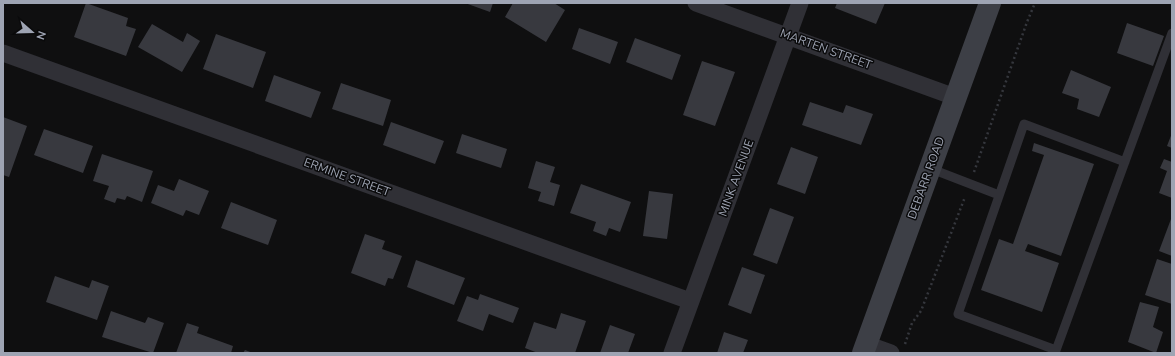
<svg xmlns="http://www.w3.org/2000/svg" width="1175" height="356" font-family="'Nunito Sans',sans-serif">
  <style>
    .building { fill: #38393f }
    .lines { fill: none; stroke-linecap: round; stroke-linejoin: round }
    .path { stroke: #35373d; stroke-width: 2.5; stroke-dasharray: 2 3; stroke-linecap: butt }
    .service { stroke: #303036; stroke-width: 9 }
    .minor { stroke: #303036; stroke-width: 17 }
    .secondary { stroke: #3d3f46; stroke-width: 22 }
    .labels { text-anchor: middle; dominant-baseline: central; stroke-width: 3; stroke-linejoin: round; paint-order: stroke }
    .street-label { font-size: 12px; fill: #9ea4b3; stroke: #0a0a0b }
  </style>
  <rect width="100%" height="100%" fill="#0f0f10"/>
  <path class="building" d="M 86,3 L 128,18 L 126,26 L 136,29 L 126,56 L 74,37 Z
    M 465,3 L 493,3 L 490,12 Z
    M 513,3 L 554,3 L 565,10 L 546,42 L 505,17 Z
    M 837,3 L 885,3 L 876,24 L 835,8 Z
    M 1127,23 L 1164,36 L 1153,66 L 1117,53 Z
    M 152,24 L 183,42 L 187,33 L 200,41 L 182,72 L 138,47 Z
    M 579,28 L 618,42 L 610,64 L 572,49 Z
    M 216,34 L 266,52 L 253,88 L 203,69 Z
    M 635,38 L 681,55 L 672,80 L 626,62 Z
    M 702,61 L 735,72 L 715,126 L 683,115 Z
    M 1071,70 L 1111,87 L 1099,117 L 1077,109 L 1079,99 L 1062,93 Z
    M 274,75 L 321,92 L 311,118 L 265,101 Z
    M 341,83 L 391,100 L 383,126 L 332,109 Z
    M 810,102 L 843,113 L 846,105 L 873,114 L 861,145 L 802,125 Z
    M 3,117 L 27,126 L 9,177 L 3,175 Z
    M 391,122 L 444,141 L 435,164 L 383,145 Z
    M 44,129 L 93,146 L 83,173 L 34,155 Z
    M 1172,133 L 1172,148 L 1167,146 Z
    M 462,134 L 507,149 L 501,168 L 456,153 Z
    M 1034,143 L 1094,164 L 1061,256 L 1028,244 L 1025,251 L 1059,263 L 1042,312 L 981,290 L 999,239 L 1013,244 L 1044,155 L 1032,151 Z
    M 791,147 L 818,157 L 805,194 L 777,184 Z
    M 102,154 L 153,171 L 142,202 L 127,196 L 125,200 L 117,198 L 115,203 L 104,199 L 109,186 L 93,181 Z
    M 1164,159 L 1172,162 L 1172,198 L 1159,193 L 1167,171 L 1160,168 Z
    M 536,161 L 555,167 L 550,182 L 560,185 L 554,206 L 538,201 L 541,192 L 528,188 Z
    M 179,179 L 209,191 L 199,215 L 186,210 L 183,216 L 151,203 L 158,185 L 174,191 Z
    M 581,184 L 631,202 L 620,232 L 609,228 L 606,236 L 593,231 L 596,222 L 570,213 Z
    M 649,191 L 673,194 L 667,239 L 643,236 Z
    M 231,202 L 277,220 L 268,245 L 221,228 Z
    M 770,208 L 794,217 L 777,264 L 753,255 Z
    M 1171,219 L 1172,220 L 1172,256 L 1159,251 Z
    M 365,234 L 385,241 L 382,249 L 402,256 L 393,279 L 388,278 L 385,286 L 351,273 Z
    M 1157,259 L 1172,264 L 1172,304 L 1145,295 Z
    M 416,260 L 465,278 L 454,305 L 407,287 Z
    M 742,267 L 765,275 L 751,314 L 728,305 Z
    M 55,276 L 89,288 L 92,280 L 109,286 L 97,320 L 46,302 Z
    M 480,294 L 519,308 L 513,323 L 489,314 L 483,331 L 457,321 L 467,296 L 478,300 Z
    M 1140,302 L 1159,307 L 1153,327 L 1163,332 L 1156,353 L 1128,342 Z
    M 111,311 L 145,323 L 148,317 L 164,323 L 153,353 L 102,337 Z
    M 561,313 L 586,321 L 575,353 L 538,353 L 525,348 L 534,322 L 556,329 Z
    M 187,323 L 199,327 L 197,333 L 233,346 L 231,353 L 176,353 Z
    M 610,325 L 635,334 L 628,353 L 600,353 Z
    M 724,332 L 748,340 L 743,353 L 717,353 Z
    M 245,350 L 253,353 L 243,353 Z"/>
  <g class="lines">
    <path class="path" d="M 974,172 L 1027,22 L 1035,3
      M 905,344 L 912,323 L 921,311 L 965,197"/>
    <path class="service" d="M 929,168 L 999,195
      M 1056,350 L 958,314 L 1024,124 L 1125,162
      M 1055,353 L 1172,33"/>
    <path class="minor" d="M 696,3 L 955,97
      M 3,53 L 690,301
      M 866,344 L 891,353
      M 672,353 L 800,3"/>
    <path class="secondary" d="M 863,353 L 990,3"/>
  </g>
  <g class="labels">
    <g class="street-label">
      <text transform="translate(826 49) rotate(20)">MARTEN STREET</text>
      <text transform="translate(347 177) rotate(20)">ERMINE STREET</text>
      <text transform="translate(736 178) rotate(-70)">MINK AVENUE</text>
      <text transform="translate(926 178) rotate(-70)">DEBARR ROAD</text>
    </g>
  </g>
  <rect width="1175" height="356" fill="none" stroke="#9ea4b3" stroke-width="8"/>
  <g transform="translate(32 32) rotate(110)" stroke="#0a0a0b" stroke-width="3" paint-order="stroke">
  <path d="M0-3L7 15L0 10L-7 15Z" fill="#9ea4b3"/>
  <text y="-6" font-size="11" font-weight="bold" text-anchor="middle" fill="#9ea4b3">N</text>
  </g>
</svg>
